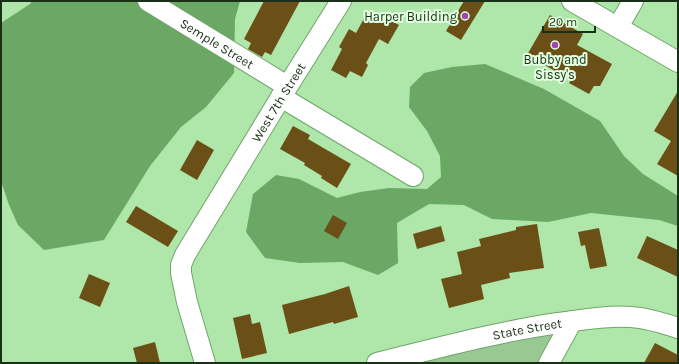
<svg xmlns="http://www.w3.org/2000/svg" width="679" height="364" font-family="Karla,sans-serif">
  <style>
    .green { fill: #98c993 }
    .forest { fill: #6ba765 }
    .building { fill: #6a4f16 }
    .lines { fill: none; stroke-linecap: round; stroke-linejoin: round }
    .street-casing { stroke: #71a56c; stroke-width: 22 }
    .street { stroke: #fff; stroke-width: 20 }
    .poi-dot { fill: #a145af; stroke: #e3ffe0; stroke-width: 1.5 }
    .labels { text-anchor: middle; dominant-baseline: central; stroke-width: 4; stroke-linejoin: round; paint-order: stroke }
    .poi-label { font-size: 13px; fill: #1a2f18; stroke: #e3ffe0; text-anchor: end }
    .street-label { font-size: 13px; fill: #1a2f18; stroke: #e3ffe0 }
  </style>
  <rect width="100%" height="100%" fill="#afe6a9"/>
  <path class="green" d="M 564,328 L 544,363 L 396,363 Z"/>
  <path class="forest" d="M 32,1 L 240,1 L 235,19 L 234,73 L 206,107 L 181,127 L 150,166 L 104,240 L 44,250 L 18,225 L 9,205 L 1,181 L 1,23 L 30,4 Z
    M 485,64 L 544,89 L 600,121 L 624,156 L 643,174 L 678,196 L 678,226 L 659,220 L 591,213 L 548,222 L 492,219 L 464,205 L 429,204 L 397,223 L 398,263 L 378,275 L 343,262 L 300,263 L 265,258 L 246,232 L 253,194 L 276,175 L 299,179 L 337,198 L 360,192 L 389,188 L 427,189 L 441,177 L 440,156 L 427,131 L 409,107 L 410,87 L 424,73 L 452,67 Z"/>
  <path class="building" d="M 264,1 L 300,1 L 271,55 L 265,52 L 262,57 L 248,49 L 251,43 L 244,39 Z
    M 464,1 L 485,1 L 461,40 L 446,31 Z
    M 367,13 L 376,18 L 378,14 L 399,25 L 388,44 L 379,39 L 366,63 L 368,65 L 362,77 L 350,71 L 346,78 L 331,70 L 342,49 L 339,47 L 349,29 L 356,33 Z
    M 550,15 L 583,34 L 577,45 L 612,64 L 600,86 L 594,86 L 589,94 L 569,83 L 571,80 L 527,55 Z
    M 678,91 L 678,176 L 657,164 L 671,141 L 654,131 Z
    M 293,126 L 310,135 L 308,139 L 351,164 L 337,188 L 321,178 L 322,176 L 304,165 L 305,163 L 280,149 Z
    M 197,140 L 214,150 L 197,180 L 180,170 Z
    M 136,206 L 178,231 L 168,247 L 126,222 Z
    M 333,215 L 347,223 L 338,239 L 324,231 Z
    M 537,224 L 544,268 L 509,273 L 510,278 L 481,285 L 484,299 L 449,308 L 441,279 L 462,274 L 457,252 L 481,246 L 479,239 L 516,230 L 516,227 Z
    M 441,226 L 445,241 L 417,249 L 413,234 Z
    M 599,228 L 607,266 L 590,269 L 585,245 L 581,246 L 578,232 Z
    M 647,236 L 678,250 L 678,277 L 637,258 Z
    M 89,274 L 110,283 L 100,307 L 79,298 Z
    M 349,286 L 358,317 L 334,324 L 333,322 L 289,334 L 282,305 L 325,294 Z
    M 250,314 L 252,324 L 260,322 L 267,353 L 242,359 L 233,318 Z
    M 155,342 L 160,363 L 137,363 L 133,348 Z
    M 655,343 L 678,355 L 678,363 L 644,363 Z"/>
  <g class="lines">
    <g class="street-casing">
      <g id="street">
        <path id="s1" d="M 148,1 L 287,86"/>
        <path d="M 572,1 L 678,62"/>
        <path d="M 618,27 L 633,1"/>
        <path d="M 281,97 L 413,176"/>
        <path id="s2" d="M 205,363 L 187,302 L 181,273 L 181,265 L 185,255 L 281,97 L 341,1"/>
        <path id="s3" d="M 377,363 C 437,348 497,332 558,323 C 582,320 607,315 631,317 C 647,318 663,323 678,328"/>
        <path d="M 549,363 L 572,321"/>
      </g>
    </g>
    <use href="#street" class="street"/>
  </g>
  <g class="poi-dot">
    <circle cx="465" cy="16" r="4"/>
    <circle cx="555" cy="45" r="4"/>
  </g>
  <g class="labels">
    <g class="poi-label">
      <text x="457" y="16">Harper Building</text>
      <text x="555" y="59" text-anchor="middle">Bubby and<tspan x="555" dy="15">Sissy's</tspan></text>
    </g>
    <g class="street-label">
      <text stroke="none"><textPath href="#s1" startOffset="81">Semple Street</textPath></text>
      <text stroke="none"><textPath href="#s2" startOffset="291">West 7th Street</textPath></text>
      <text stroke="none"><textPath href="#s3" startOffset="154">State Street</textPath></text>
    </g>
  </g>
  <rect width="679" height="364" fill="none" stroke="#1a2f18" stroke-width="4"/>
  <path d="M543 26v6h52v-6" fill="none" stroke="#1a2f18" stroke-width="2"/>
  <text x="549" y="26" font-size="12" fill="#1a2f18" stroke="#e3ffe0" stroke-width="3" paint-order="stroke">20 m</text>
</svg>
